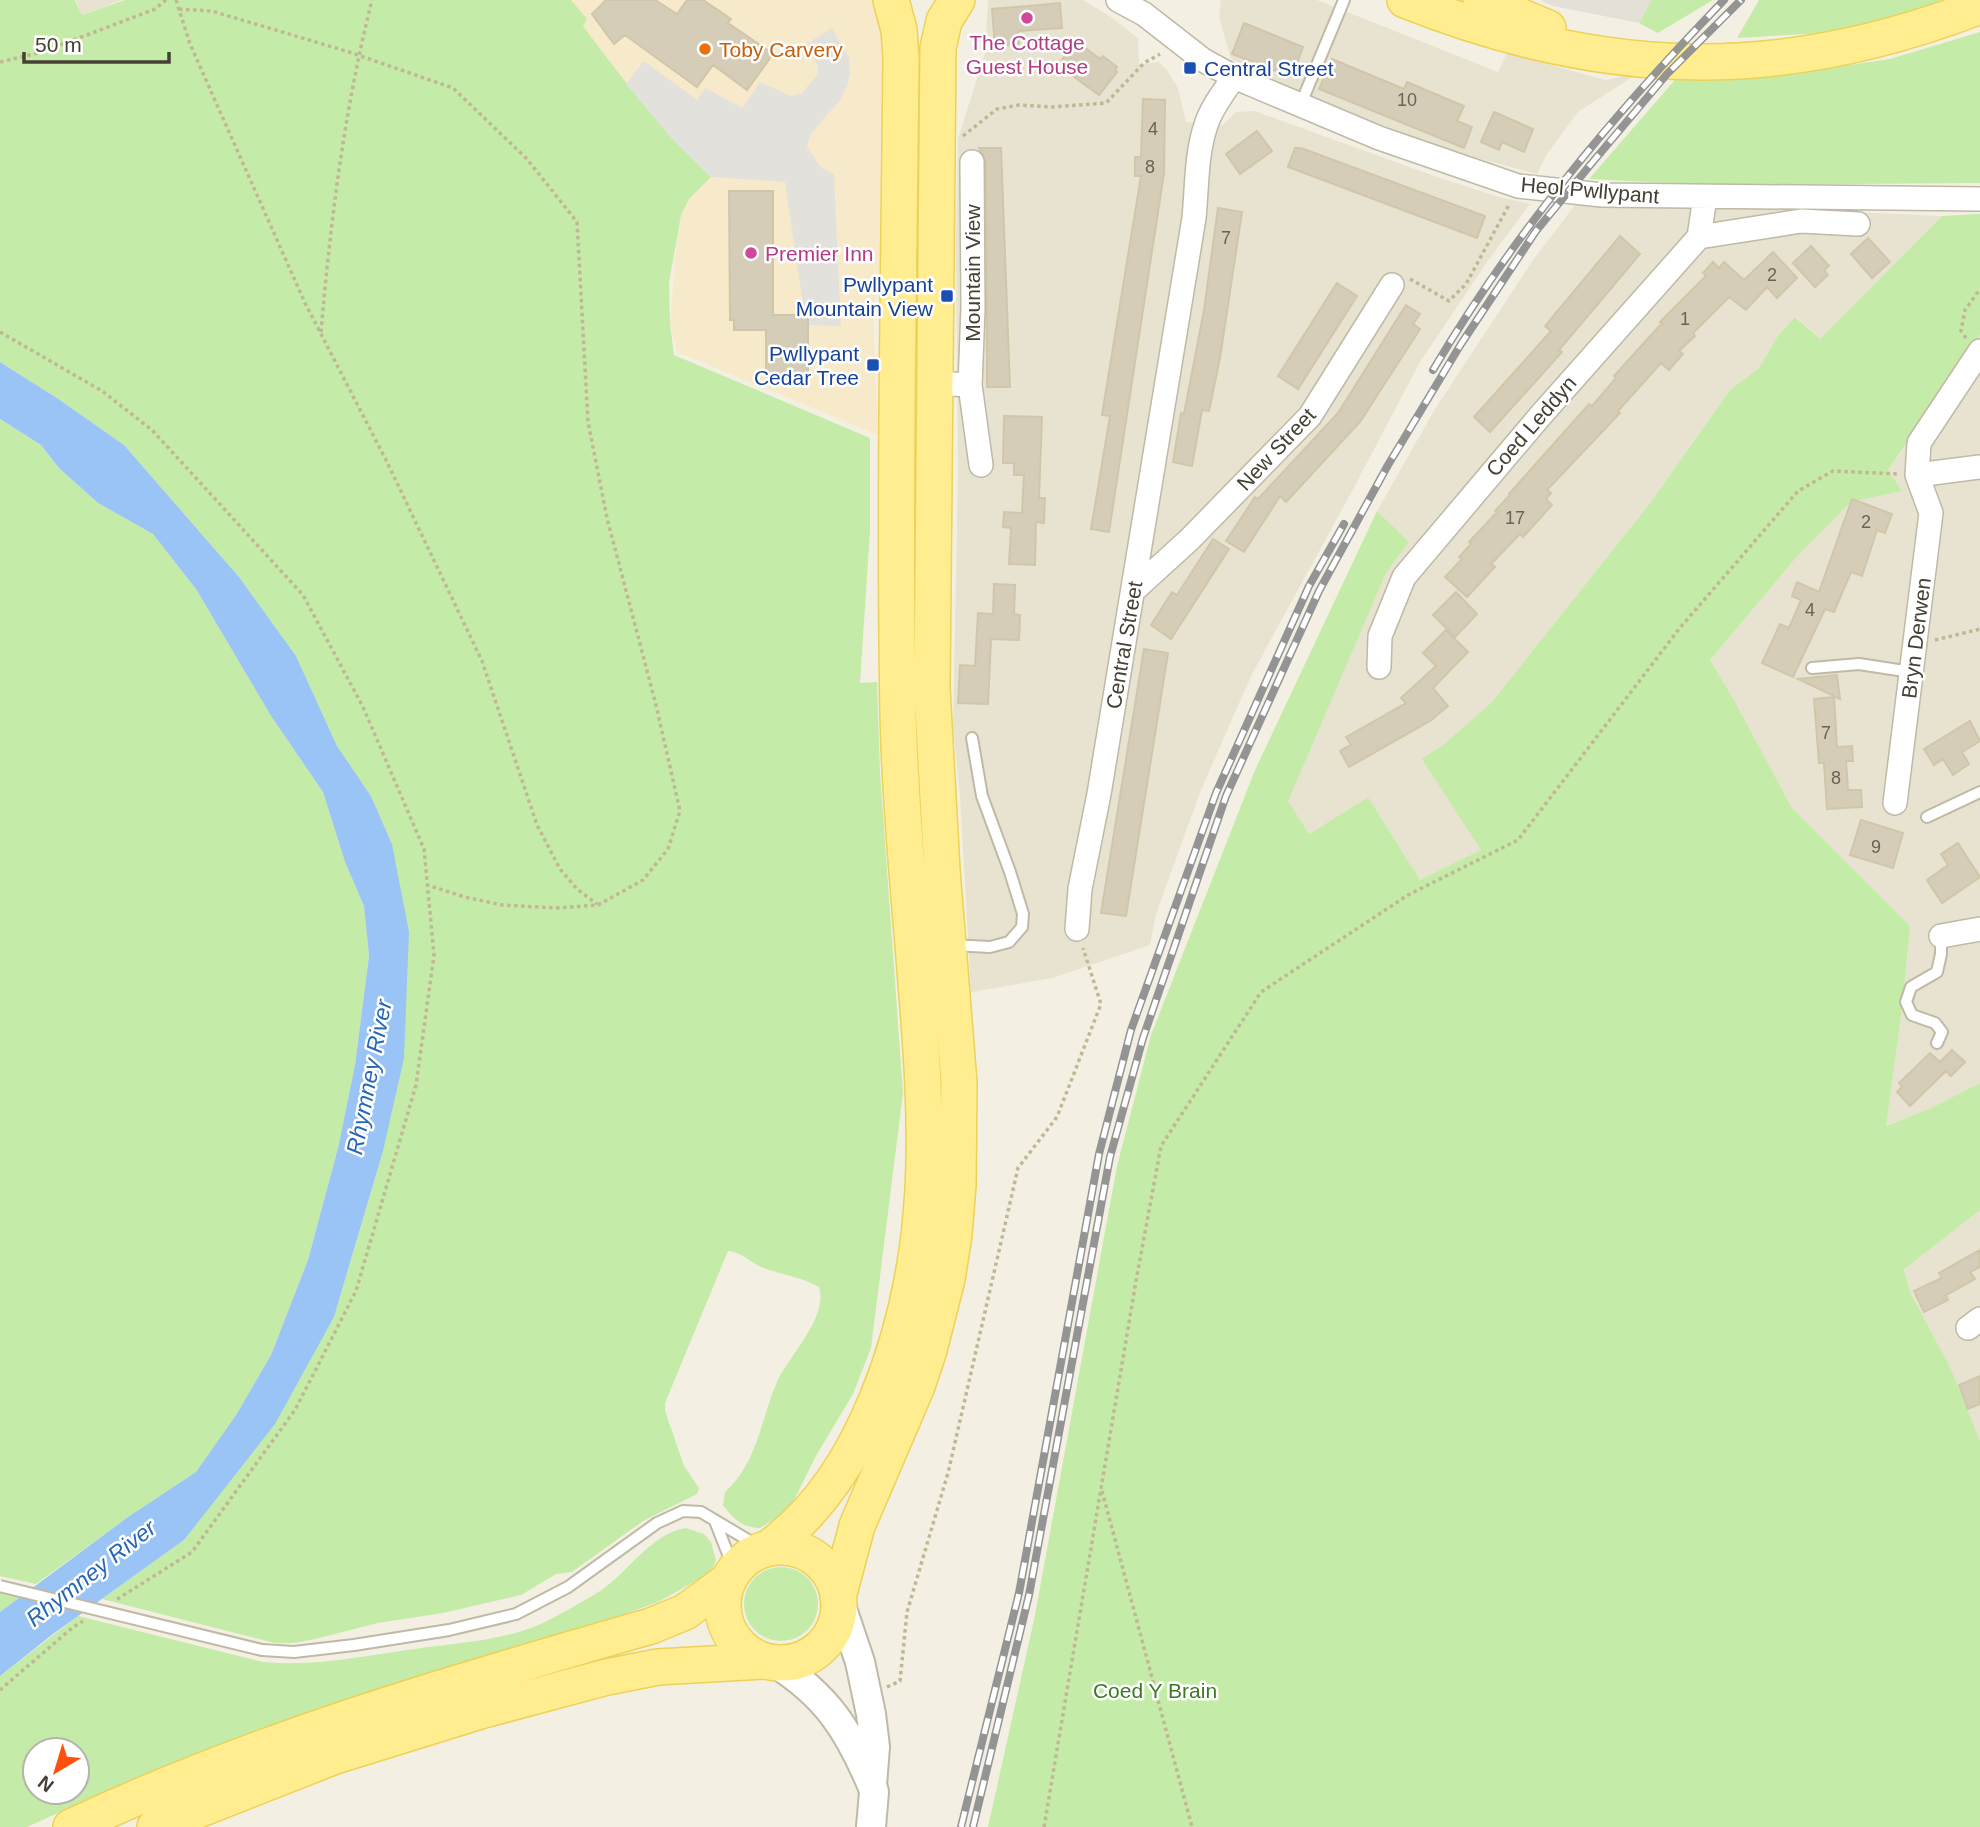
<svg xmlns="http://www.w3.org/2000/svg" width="1980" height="1827" font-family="Arial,sans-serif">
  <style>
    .residential { fill: #e7e3d0 }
    .commercial { fill: #f7eacb }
    .industrial { fill: #e4e0d8 }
    .green { fill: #c4eba8; fill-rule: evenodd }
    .parking { fill: #e3e1dc }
    .water { fill: #9ac4f5 }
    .building { fill: #d5cdb7; stroke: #d0c6aa; stroke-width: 2 }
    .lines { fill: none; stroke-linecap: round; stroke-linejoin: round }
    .service-casing { stroke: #bfb9a5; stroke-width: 14 }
    .minor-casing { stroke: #bfb9a5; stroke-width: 26 }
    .tertiary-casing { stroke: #bfb9a5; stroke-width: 32 }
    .primary-casing { stroke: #ecd258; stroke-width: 38 }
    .path { stroke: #c1b795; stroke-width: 3.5; stroke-dasharray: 3.5 3.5; stroke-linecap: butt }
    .service { stroke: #fff; stroke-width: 10 }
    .minor { stroke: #fff; stroke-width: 23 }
    .tertiary { stroke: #fff; stroke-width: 28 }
    .primary { stroke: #ffed8f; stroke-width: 35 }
    .rail-casing { stroke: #949494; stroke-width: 8 }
    .rail { stroke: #fff; stroke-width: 5; stroke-dasharray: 16; stroke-linecap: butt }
    .service-bridge-casing { stroke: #bfb9a5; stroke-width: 14; stroke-linecap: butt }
    .service-bridge { stroke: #fff; stroke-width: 10 }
    .hotel-dot { fill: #d1479c; stroke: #fff; stroke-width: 2.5 }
    .food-dot { fill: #e8710a; stroke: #fff; stroke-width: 2.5 }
    .transit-dot { fill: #1a4fb4; stroke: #fff; stroke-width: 2.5 }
    .labels { text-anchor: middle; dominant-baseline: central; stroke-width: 5; stroke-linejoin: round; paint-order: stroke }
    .number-label { font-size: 18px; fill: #696354 }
    .hotel-label { font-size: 21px; fill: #b23c85; stroke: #fff }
    .food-label { font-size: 21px; fill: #c56008; stroke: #fff; text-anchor: start }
    .transit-label { font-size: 21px; fill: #164399; stroke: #fff; text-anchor: end }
    .street-label { font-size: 21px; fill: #454033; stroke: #fff }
    .park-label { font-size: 21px; fill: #397a23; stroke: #fff }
    .water-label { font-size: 23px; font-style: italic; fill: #2567b7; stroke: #fff }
  </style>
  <rect width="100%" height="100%" fill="#f3f0e3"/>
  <path class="residential" d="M 76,0 L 122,0 L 82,15 Z
    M 988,0 L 1083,0 L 1111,17 L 1138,38 L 1139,65 L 1158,62 L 1166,69 L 1178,88 L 1186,122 L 1223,125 L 1236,112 L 1255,111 L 1437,177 L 1499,197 L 1530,204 L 1487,262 L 1420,362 L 1351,493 L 1252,674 L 1201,790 L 1156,914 L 1150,945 L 1052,978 L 971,992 L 960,795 L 953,728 L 958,476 L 956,247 L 958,139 L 985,53 Z
    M 1221,0 L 1317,0 L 1498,72 L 1507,53 L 1606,80 L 1640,72 L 1578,112 L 1547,154 L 1537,174 L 1469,156 L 1405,134 L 1317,100 L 1231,59 L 1219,17 Z
    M 1578,201 L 1642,208 L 1743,207 L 1942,216 L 1820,339 L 1796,317 L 1777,337 L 1759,368 L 1730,390 L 1651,502 L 1491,703 L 1443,745 L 1423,759 L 1482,850 L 1420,880 L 1368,797 L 1309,834 L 1287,801 L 1386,573 L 1409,542 L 1377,511 L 1435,409 L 1533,260 Z
    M 1980,334 L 1980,1083 L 1931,1108 L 1885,1126 L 1903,1000 L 1910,926 L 1792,808 L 1734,700 L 1710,660 L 1800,553 L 1851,502 L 1902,491 L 1888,470 Z
    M 1980,1210 L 1980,1441 L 1951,1369 L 1910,1292 L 1904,1268 Z"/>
  <path class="commercial" d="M 571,0 L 873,0 L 888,65 L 885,250 L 873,311 L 878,435 L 677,352 L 670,323 L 677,239 L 681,215 L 689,199 L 711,177 L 673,140 L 626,84 L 583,26 Z"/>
  <path class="industrial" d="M 1540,0 L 1666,0 L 1639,23 L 1553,6 Z"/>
  <path class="green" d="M 0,0 L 75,0 L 82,15 L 125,0 L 571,0 L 587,19 L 583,26 C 623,80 663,131 711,177 L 689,199 L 681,215 L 669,283 L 670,323 L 674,355 L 870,438 L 870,531 L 860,683 L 877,682 L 880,773 L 903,1093 L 871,1348 L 853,1394 L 817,1454 L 789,1510 L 760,1528 C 743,1528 733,1519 723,1505 L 725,1492 C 757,1463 760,1423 776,1384 C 787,1358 829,1317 819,1287 C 801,1277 783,1275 764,1268 C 751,1263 742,1252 728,1251 L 665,1403 L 665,1411 L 684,1466 L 699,1488 L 697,1494 L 643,1521 L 572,1572 L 556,1574 L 521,1595 L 443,1613 L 378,1623 L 315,1639 L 294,1643 L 275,1643 L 102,1599 L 184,1540 L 304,1368 L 334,1317 L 383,1151 L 392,844 L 371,796 L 337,746 L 296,656 L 239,577 L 124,445 L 57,398 L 0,362 Z
    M 1652,0 L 1713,0 L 1658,33 L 1639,23 Z
    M 1759,0 L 1940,0 L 1919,10 L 1823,33 L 1737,38 Z
    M 1980,32 L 1980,183 L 1713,185 L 1589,179 L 1680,74 L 1788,74 L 1890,59 Z
    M 1980,214 L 1980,334 L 1888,470 L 1902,491 L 1851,502 L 1800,553 L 1710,660 L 1734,700 L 1792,808 L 1910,926 L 1903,1000 L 1886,1126 L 1931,1108 L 1980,1083 L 1980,1210 L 1904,1269 L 1910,1292 L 1951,1369 L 1980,1441 L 1980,1827 L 988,1827 L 1035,1615 L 1117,1166 L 1151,1035 L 1255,770 L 1377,511 L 1409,542 L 1386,573 L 1288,801 L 1309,834 L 1368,797 L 1420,880 L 1481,850 L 1422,759 L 1443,745 L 1491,703 L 1651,502 L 1730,390 L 1759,368 L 1777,337 L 1795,317 L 1820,339 L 1942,216 Z
    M 0,419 L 41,445 L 59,468 L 98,503 L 153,534 L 196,589 L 271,716 L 323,792 L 345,862 L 364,906 L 369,956 L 355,1065 L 338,1148 L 308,1260 L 271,1355 L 236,1415 L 196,1472 L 128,1517 L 36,1584 L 0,1576 Z
    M 686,1528 L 704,1534 L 711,1542 L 716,1560 L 713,1568 L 703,1577 L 658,1602 L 566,1635 L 270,1728 L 140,1776 L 27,1827 L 0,1827 L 0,1676 L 78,1616 L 263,1662 C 316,1667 369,1655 422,1648 C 460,1643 501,1640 536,1626 C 557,1617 578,1604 597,1593 C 628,1574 649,1534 686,1528 ZM 35,1750 L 77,1750 L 77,1792 L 35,1792 Z
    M744 1604a37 37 0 1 1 74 0a37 37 0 1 1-74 0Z
    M 0,1592 L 20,1597 L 0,1612 Z"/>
  <path class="parking" d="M 832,28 L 849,58 L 850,72 L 847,87 L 840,100 L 810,135 L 807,147 L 820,166 L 834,175 L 841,326 L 806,325 L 785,182 L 711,177 L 673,140 L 626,84 L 644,61 L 697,100 L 705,88 L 742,108 L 760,82 L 791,96 L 801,94 L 817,75 L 818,66 L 805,45 Z"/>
  <path class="water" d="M 0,362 L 57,398 L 124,445 L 239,577 L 296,656 L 337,746 L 371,796 L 392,844 L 409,932 L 404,1058 L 383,1151 L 334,1317 L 275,1424 L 184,1540 L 53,1634 L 0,1676 L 0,1612 L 128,1517 L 196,1472 L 236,1415 L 271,1355 L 308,1260 L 338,1148 L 355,1065 L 369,956 L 364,906 L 345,862 L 323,792 L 271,716 L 196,589 L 153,534 L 98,503 L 59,468 L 41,445 L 0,419 Z"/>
  <path class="building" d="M 606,0 L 655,0 L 677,14 L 687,0 L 703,0 L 731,19 L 728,23 L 773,54 L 747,90 L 713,65 L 697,87 L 625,35 L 614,44 L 592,14 Z
    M 1060,3 L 1062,28 L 1018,31 L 1019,44 L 995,47 L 992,9 Z
    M 1244,23 L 1303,47 L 1292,77 L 1232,54 Z
    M 1076,41 L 1100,59 L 1103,56 L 1117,67 L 1115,70 L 1117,72 L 1099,95 L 1058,65 Z
    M 1332,59 L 1404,89 L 1407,82 L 1464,106 L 1457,121 L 1472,127 L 1464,148 L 1319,89 Z
    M 1143,99 L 1165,100 L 1164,173 L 1109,532 L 1091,529 L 1110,416 L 1102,415 L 1141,176 L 1135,176 L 1135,157 L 1141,157 Z
    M 1494,112 L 1533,129 L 1524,152 L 1502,142 L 1499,150 L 1481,142 Z
    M 1257,131 L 1272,151 L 1240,174 L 1226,154 Z
    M 979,148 L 1001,148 L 1010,387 L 987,387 L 986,162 Z
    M 1295,148 L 1301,148 L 1485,216 L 1477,238 L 1288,167 Z
    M 729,191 L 773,191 L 773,315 L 808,315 L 808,374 L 792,374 L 792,379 L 766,378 L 766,330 L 734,330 L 734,320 L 730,320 Z
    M 1218,208 L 1242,212 L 1220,358 L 1209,411 L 1202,410 L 1192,466 L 1173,462 L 1181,413 L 1184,414 L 1204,310 Z
    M 1620,236 L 1640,254 L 1559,350 L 1562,352 L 1490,432 L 1474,417 L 1551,331 L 1545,326 Z
    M 1868,238 L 1890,262 L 1872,278 L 1851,254 Z
    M 1811,246 L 1829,266 L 1824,270 L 1828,275 L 1815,287 L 1793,263 Z
    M 1773,252 L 1797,278 L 1777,298 L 1767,287 L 1746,310 L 1729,297 L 1693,333 L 1695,336 L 1679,351 L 1683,354 L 1669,370 L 1661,363 L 1618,411 L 1620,413 L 1547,490 L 1551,493 L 1546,499 L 1552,505 L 1523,537 L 1520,534 L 1491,564 L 1495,567 L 1467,597 L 1445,577 L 1462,559 L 1459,557 L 1471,544 L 1469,542 L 1497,512 L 1495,511 L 1510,495 L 1509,494 L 1589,404 L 1592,406 L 1616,378 L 1614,376 L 1662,323 L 1660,322 L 1706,276 L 1703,273 L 1713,262 L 1719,268 L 1724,262 L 1744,280 Z
    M 1337,283 L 1357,296 L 1298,389 L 1278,376 Z
    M 1406,305 L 1420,314 L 1413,324 L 1420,329 L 1360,422 L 1286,502 L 1280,496 L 1244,552 L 1226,541 L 1255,497 L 1258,499 L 1338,413 Z
    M 1004,416 L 1042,417 L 1039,498 L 1045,498 L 1044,523 L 1036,522 L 1035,565 L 1009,564 L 1011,528 L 1003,527 L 1004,512 L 1022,513 L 1024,475 L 1014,475 L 1014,463 L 1003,463 Z
    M 1852,499 L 1892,514 L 1885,533 L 1877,530 L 1862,576 L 1851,572 L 1834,612 L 1825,609 L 1793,677 L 1762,663 L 1780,624 L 1789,628 L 1801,600 L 1792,596 L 1797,582 L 1819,592 Z
    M 1213,539 L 1229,549 L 1171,639 L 1151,625 L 1172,592 L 1177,595 Z
    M 994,584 L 1015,585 L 1014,614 L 1020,615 L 1019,640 L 991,639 L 988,704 L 958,703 L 960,665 L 975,666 L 978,613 L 993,614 Z
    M 1456,592 L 1477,614 L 1455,637 L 1433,615 Z
    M 1446,630 L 1468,652 L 1433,688 L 1448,706 L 1430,721 L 1349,767 L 1340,751 L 1351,745 L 1346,737 L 1406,703 L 1401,698 L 1436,666 L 1423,653 Z
    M 1144,649 L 1168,653 L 1126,916 L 1101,913 Z
    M 1837,675 L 1840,699 L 1798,679 Z
    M 1834,697 L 1837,747 L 1852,746 L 1853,761 L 1846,761 L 1848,790 L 1861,790 L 1862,807 L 1827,809 L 1824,763 L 1819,763 L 1814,699 Z
    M 1970,721 L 1980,741 L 1962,752 L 1969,764 L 1953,775 L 1943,759 L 1934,765 L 1924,749 Z
    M 1861,820 L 1903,833 L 1893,868 L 1850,855 Z
    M 1958,843 L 1980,877 L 1942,903 L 1927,880 L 1948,865 L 1941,854 Z
    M 1952,1050 L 1965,1062 L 1951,1076 L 1946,1071 L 1910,1106 L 1897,1092 L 1902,1087 L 1899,1083 L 1930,1053 L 1940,1062 Z
    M 1980,1250 L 1980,1267 L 1970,1272 L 1975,1279 L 1946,1295 L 1948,1300 L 1924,1312 L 1914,1291 L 1942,1278 L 1939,1273 Z
    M 1980,1376 L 1980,1404 L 1968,1409 L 1959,1385 Z"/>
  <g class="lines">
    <g class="service-casing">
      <path id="service" d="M 1300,106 L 1344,0
        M 1812,668 L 1859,664 L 1911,672
        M 1927,817 L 1980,792
        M 951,945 L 990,947 L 1009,942 L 1022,927 L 1023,914 L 1010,872 L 982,796 L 972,738
        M 1937,1043 L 1942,1032 L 1935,1023 L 1912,1015 L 1906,1002 L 1911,987 L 1937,972 L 1941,954 L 1941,936
        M 715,1521 L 728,1554 L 731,1575
        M 262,1650 L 294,1652 L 354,1645 L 449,1630 L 516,1614 L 568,1587 L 657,1523 L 683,1511 L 701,1512 L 763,1549"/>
    </g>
    <g class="minor-casing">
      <path id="minor" d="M 1118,0 L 1144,14 L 1203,60 L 1234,77 L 1379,138 L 1518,186 L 1602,195 L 1980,199
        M 1699,237 L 1801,221 L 1858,224
        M 1980,351 L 1919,443 L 1917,475 L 1980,467
        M 934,383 L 970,385 L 973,309 L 972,162
        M 970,385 L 981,465
        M 1133,591 L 1190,539 L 1310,416 L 1392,285
        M 1379,667 L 1380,636 L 1404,577 L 1541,415 L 1699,237 L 1705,197
        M 1895,803 L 1931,513 L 1917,475
        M 1077,929 L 1080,889 L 1099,794 L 1194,218 C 1197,188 1196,154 1206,125 C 1211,108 1224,92 1234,77
        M 1941,936 L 1980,929
        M 1968,1328 L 1980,1319"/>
    </g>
    <g class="tertiary-casing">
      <path id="tertiary" d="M 838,1597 L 860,1662 L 871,1714 L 875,1747 L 872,1785 L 874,1792 L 871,1827
        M 775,1663 C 826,1695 848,1729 871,1783"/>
    </g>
    <g class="primary-casing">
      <path id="primary" d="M 1405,0 C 1604,79 1780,84 1980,6
        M 1481,0 L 1548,28
        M 770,1547 C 821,1509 853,1457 877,1399 C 935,1259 928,1129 916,982 C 909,892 900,802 898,713 C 894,494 899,276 901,57 L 899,30 L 891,0
        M723 1605a58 58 0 1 1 116 0a58 58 0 1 1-116 0Z
        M 838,1597 L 857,1526 L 917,1386 L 929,1350 L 947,1279 L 954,1235 L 958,1185 L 959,1083 L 942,870 L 932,688 L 938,48 L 944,21 L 957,0
        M 71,1827 C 259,1739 452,1683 651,1626 L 685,1612 L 729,1580
        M 155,1827 L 335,1756 L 480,1711 L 607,1677 L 658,1667 L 764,1661"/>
    </g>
    <path class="path" d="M 176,0 L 190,44 L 305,303 L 386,460 L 482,661 L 537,825 L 560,869 L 577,889 L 597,904
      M 179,9 L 212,11 L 349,52 L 453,88 L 527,159 L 577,222 L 588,422 L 607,518 L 656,705 L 680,811 L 668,849 L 643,880 L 598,905 L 556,908 L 502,905 L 465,897 L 427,885
      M 0,62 L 42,52 L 155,9 L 166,0
      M 963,136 L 997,109 L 1019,105 L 1053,107 L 1106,103 L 1144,63 L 1160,54
      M 1410,279 L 1449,301 L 1466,284 L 1510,203
      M 0,332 L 102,391 L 152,430 L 303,595 L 363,707 L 424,849 L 434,955 L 416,1085 L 356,1291 L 295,1410 L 192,1552 L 116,1600
      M 321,332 C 331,217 344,112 372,0
      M 1966,338 L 1961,331 L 1965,310 L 1980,289
      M 1935,640 L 1980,629
      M 1102,1491 L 1192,1827
      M 887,1687 L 900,1681 L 907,1612 L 948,1473 L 1018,1168 L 1057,1117 L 1101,1004 L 1083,948
      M 0,1690 L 72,1628 L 83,1621
      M 1044,1827 L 1136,1281 L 1161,1146 L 1261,992 L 1408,895 L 1518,840 L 1679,629 L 1798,491 L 1833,471 L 1898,474"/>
    <use href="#service" class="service"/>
    <use href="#minor" class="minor"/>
    <use href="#tertiary" class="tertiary"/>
    <use href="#primary" class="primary"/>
    <g class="rail-casing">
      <path id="rail" d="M 1433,370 C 1515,232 1613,115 1724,0
        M 961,1827 L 1019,1593 L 1099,1154 L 1131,1030 L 1216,793 L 1309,586 L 1344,524
        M 973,1827 L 1029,1595 L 1110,1157 L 1143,1038 L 1226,796 L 1319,591 L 1388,465 L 1461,344 L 1536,231 L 1591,164 L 1667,74 L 1741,0"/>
    </g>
    <use href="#rail" class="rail"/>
    <g class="service-bridge-casing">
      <path id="service-bridge" d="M 0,1586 L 262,1650"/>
    </g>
    <use href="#service-bridge" class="service-bridge"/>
  </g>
  <g class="hotel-dot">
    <circle cx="1027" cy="18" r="7"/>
    <circle cx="751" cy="253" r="7"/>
  </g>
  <circle class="food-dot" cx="705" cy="49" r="7"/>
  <g class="transit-dot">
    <rect x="1183" y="61" width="14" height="14" rx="3.5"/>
    <rect x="940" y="289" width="14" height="14" rx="3.5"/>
    <rect x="866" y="358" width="14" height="14" rx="3.5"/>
  </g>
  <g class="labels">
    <g class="number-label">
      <text x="1407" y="100">10</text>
      <text x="1153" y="129">4</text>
      <text x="1150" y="167">8</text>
      <text x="1226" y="238">7</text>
      <text x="1772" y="275">2</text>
      <text x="1685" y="319">1</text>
      <text x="1515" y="518">17</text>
      <text x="1866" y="522">2</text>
      <text x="1810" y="610">4</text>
      <text x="1826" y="733">7</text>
      <text x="1836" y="778">8</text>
      <text x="1876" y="847">9</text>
    </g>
    <g class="hotel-label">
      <text x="1027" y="42">The Cottage<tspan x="1027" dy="24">Guest House</tspan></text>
      <text x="765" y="253" text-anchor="start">Premier Inn</text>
    </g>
    <g class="food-label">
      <text x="719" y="49">Toby Carvery</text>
    </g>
    <g class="transit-label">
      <text x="1204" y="68" text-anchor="start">Central Street</text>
      <text x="933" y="284">Pwllypant<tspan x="933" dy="24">Mountain View</tspan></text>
      <text x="859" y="353">Pwllypant<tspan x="859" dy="24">Cedar Tree</tspan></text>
    </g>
    <g class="street-label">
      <text transform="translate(1590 190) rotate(5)">Heol Pwllypant</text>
      <text transform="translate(972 273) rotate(-90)">Mountain View</text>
      <text transform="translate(1531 426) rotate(-49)">Coed Leddyn</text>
      <text transform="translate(1276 449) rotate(-47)">New Street</text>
      <text transform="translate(1916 638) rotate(-83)">Bryn Derwen</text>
      <text transform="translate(1124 645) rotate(-80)">Central Street</text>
    </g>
    <g class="park-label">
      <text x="1155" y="1690">Coed Y Brain</text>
    </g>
    <g class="water-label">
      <text transform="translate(369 1077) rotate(-79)">Rhymney River</text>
      <text transform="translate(91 1573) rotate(-38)">Rhymney River</text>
    </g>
  </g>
  <g transform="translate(56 1771) rotate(218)"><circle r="33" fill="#ffffff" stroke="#b5b3ad" stroke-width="2"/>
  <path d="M0-5L12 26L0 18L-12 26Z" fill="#ff500d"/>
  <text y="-10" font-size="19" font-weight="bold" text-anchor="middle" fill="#454033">N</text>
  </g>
  <path d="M24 52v10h145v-10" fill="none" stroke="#454033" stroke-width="3.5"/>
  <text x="35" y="52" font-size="21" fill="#454033" stroke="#ffffff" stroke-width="5" paint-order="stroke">50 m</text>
</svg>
